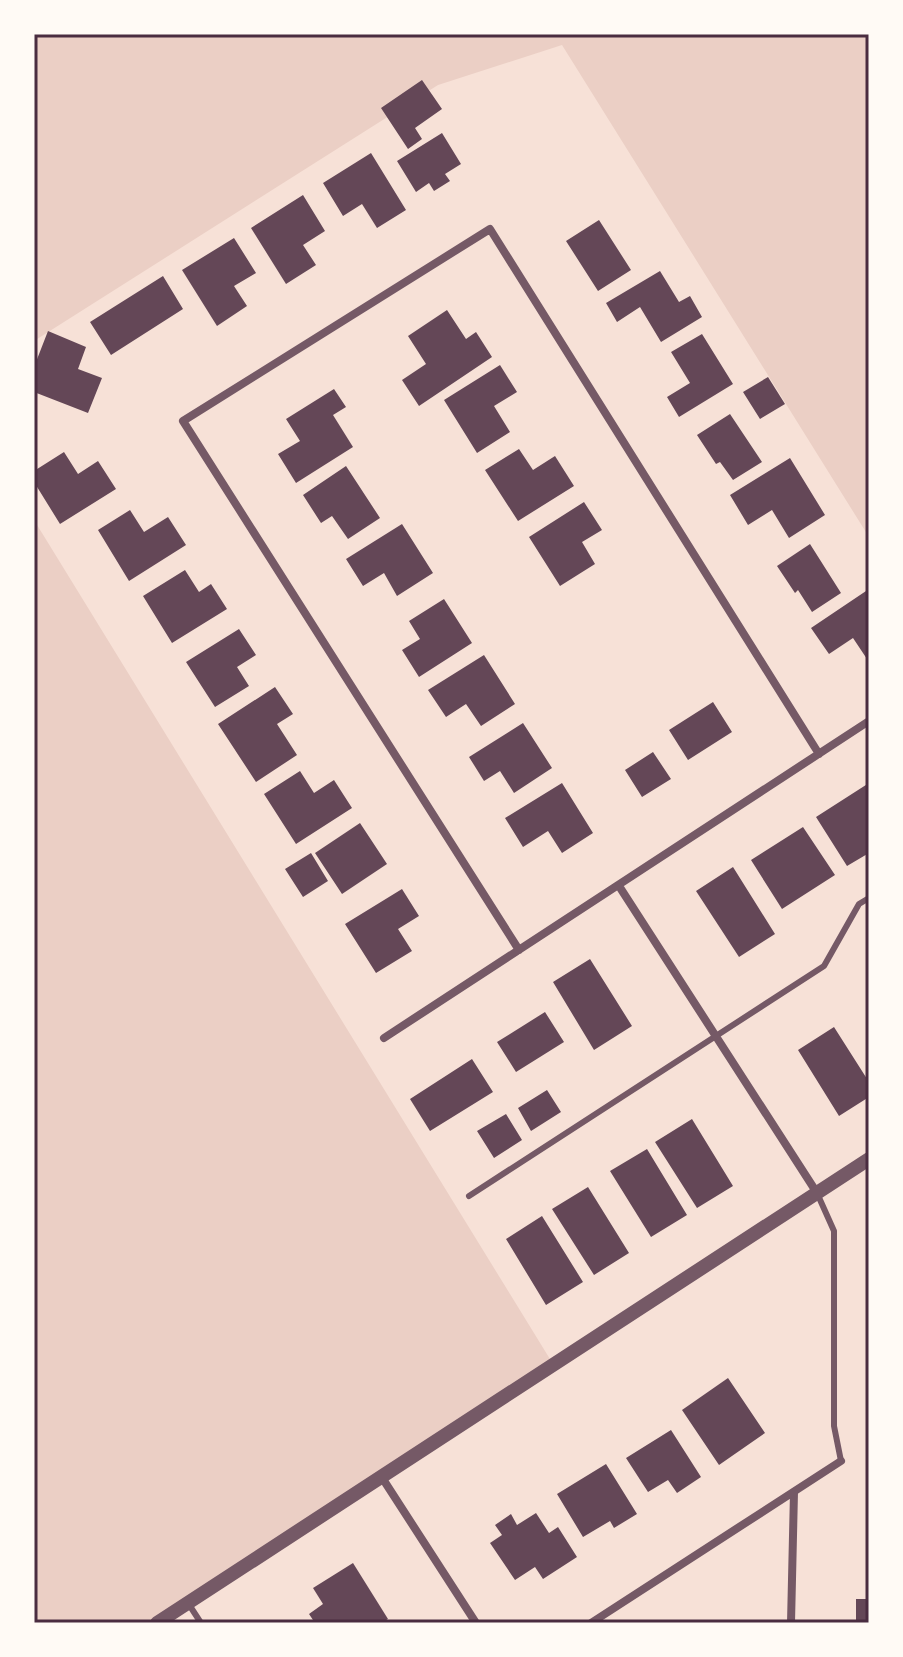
<svg xmlns="http://www.w3.org/2000/svg" width="903" height="1657" font-family="'Fira Sans',sans-serif">
  <style>
    .green { fill: #ebcfc5 }
    .building { fill: #644757 }
    .lines { fill: none; stroke-linecap: round; stroke-linejoin: round }
    .service { stroke: #755966; stroke-width: 6 }
    .minor { stroke: #755966; stroke-width: 8 }
    .tertiary { stroke: #755966; stroke-width: 14 }
    .neatline { fill: none; stroke: #4a2c40; stroke-width: 3 }
  </style>
  <rect width="100%" height="100%" fill="#f7e1d7"/>
  <path class="green" d="M 34,34 L 869,34 L 869,537 L 562,45 L 438,85 L 34,341 Z
    M 34,520 L 553,1364 L 156,1623 L 34,1623 Z"/>
  <path class="building" d="M 422,80 L 442,109 L 415,128 L 422,139 L 408,149 L 381,108 Z
    M 442,133 L 461,164 L 445,174 L 450,181 L 434,191 L 429,183 L 416,192 L 397,161 Z
    M 371,153 L 406,210 L 377,228 L 362,204 L 343,216 L 323,183 Z
    M 303,195 L 325,231 L 303,245 L 316,265 L 286,284 L 251,228 Z
    M 599,220 L 631,270 L 598,291 L 566,241 Z
    M 234,238 L 256,273 L 234,286 L 247,306 L 217,326 L 182,270 Z
    M 660,271 L 679,302 L 690,296 L 702,317 L 661,342 L 640,307 L 617,322 L 606,303 Z
    M 163,276 L 183,309 L 111,355 L 90,322 Z
    M 447,310 L 466,339 L 476,332 L 492,357 L 419,406 L 402,380 L 426,364 L 408,336 Z
    M 48,331 L 86,347 L 78,369 L 102,378 L 88,413 L 34,392 L 34,367 Z
    M 702,334 L 733,384 L 679,417 L 667,397 L 690,383 L 671,352 Z
    M 500,365 L 517,392 L 494,406 L 510,432 L 477,453 L 444,400 Z
    M 768,377 L 785,404 L 760,419 L 743,392 Z
    M 334,389 L 346,407 L 333,415 L 353,447 L 296,483 L 278,454 L 300,441 L 286,419 Z
    M 730,414 L 762,462 L 733,480 L 720,462 L 716,464 L 697,435 Z
    M 519,449 L 533,470 L 555,456 L 574,486 L 518,521 L 485,470 Z
    M 64,452 L 78,474 L 98,461 L 116,489 L 60,524 L 34,482 L 34,471 Z
    M 790,458 L 825,515 L 789,538 L 772,510 L 748,525 L 730,495 Z
    M 346,466 L 380,518 L 348,539 L 332,516 L 321,523 L 303,495 Z
    M 584,502 L 602,530 L 582,542 L 595,564 L 560,586 L 529,537 Z
    M 130,510 L 144,532 L 168,517 L 186,545 L 129,581 L 98,530 Z
    M 402,524 L 433,573 L 397,596 L 384,573 L 363,586 L 346,559 Z
    M 810,544 L 841,593 L 812,612 L 798,590 L 795,593 L 777,566 Z
    M 185,570 L 199,592 L 211,584 L 227,609 L 172,643 L 143,596 Z
    M 869,589 L 869,662 L 853,638 L 829,654 L 811,628 Z
    M 444,599 L 472,643 L 419,677 L 402,650 L 420,639 L 409,621 Z
    M 239,629 L 256,655 L 237,667 L 249,686 L 215,707 L 186,662 Z
    M 484,655 L 515,704 L 481,726 L 466,704 L 446,717 L 428,690 Z
    M 275,687 L 293,714 L 277,724 L 297,755 L 256,782 L 218,724 Z
    M 713,702 L 732,732 L 688,760 L 669,730 Z
    M 523,723 L 552,768 L 514,793 L 500,771 L 484,781 L 469,757 Z
    M 653,752 L 671,779 L 642,797 L 625,770 Z
    M 300,771 L 314,793 L 334,780 L 352,808 L 296,844 L 264,794 Z
    M 562,783 L 593,833 L 562,853 L 548,831 L 523,847 L 505,818 Z
    M 869,783 L 869,853 L 847,866 L 816,817 Z
    M 360,823 L 387,864 L 342,894 L 315,853 Z
    M 803,827 L 835,875 L 782,909 L 751,860 Z
    M 311,853 L 328,881 L 303,897 L 285,869 Z
    M 733,867 L 775,934 L 739,957 L 696,891 Z
    M 402,889 L 419,916 L 398,929 L 412,951 L 376,973 L 345,924 Z
    M 590,959 L 632,1026 L 594,1050 L 553,982 Z
    M 545,1012 L 564,1042 L 516,1072 L 497,1042 Z
    M 834,1027 L 869,1082 L 869,1097 L 839,1116 L 798,1050 Z
    M 472,1059 L 493,1092 L 430,1131 L 410,1099 Z
    M 547,1090 L 561,1112 L 531,1131 L 518,1108 Z
    M 506,1114 L 522,1140 L 494,1158 L 477,1131 Z
    M 692,1119 L 733,1186 L 697,1208 L 655,1142 Z
    M 647,1149 L 687,1215 L 651,1237 L 610,1171 Z
    M 588,1187 L 629,1253 L 594,1275 L 552,1209 Z
    M 542,1216 L 583,1282 L 546,1305 L 506,1239 Z
    M 728,1378 L 765,1433 L 719,1465 L 682,1410 Z
    M 671,1430 L 701,1477 L 677,1493 L 668,1480 L 648,1492 L 626,1458 Z
    M 606,1464 L 637,1514 L 614,1528 L 610,1521 L 583,1537 L 557,1494 Z
    M 536,1513 L 549,1533 L 558,1527 L 577,1557 L 543,1579 L 535,1567 L 515,1580 L 490,1543 L 502,1535 L 495,1525 L 511,1514 L 517,1525 Z
    M 353,1563 L 388,1619 L 381,1623 L 315,1623 L 309,1614 L 323,1604 L 313,1588 Z
    M 856,1599 L 869,1599 L 869,1623 L 856,1623 Z"/>
  <g class="lines">
    <path class="service" d="M 817,1193 L 834,1231 L 834,1426 L 841,1461
      M 469,1196 L 824,966 L 859,904 L 869,898
      M 188,1603 L 201,1623"/>
    <path class="minor" d="M 619,886 L 817,1193
      M 519,950 L 183,421 L 490,229 L 819,754
      M 384,1038 L 869,721
      M 381,1476 L 476,1623
      M 591,1623 L 841,1461
      M 791,1623 L 794,1492"/>
    <path class="tertiary" d="M 157,1623 L 869,1159"/>
  </g>
  <rect width="903" height="1657" fill="none" stroke="#fffaf5" stroke-width="72"/>
  <rect x="36" y="36" width="831" height="1585" class="neatline"/>
</svg>
